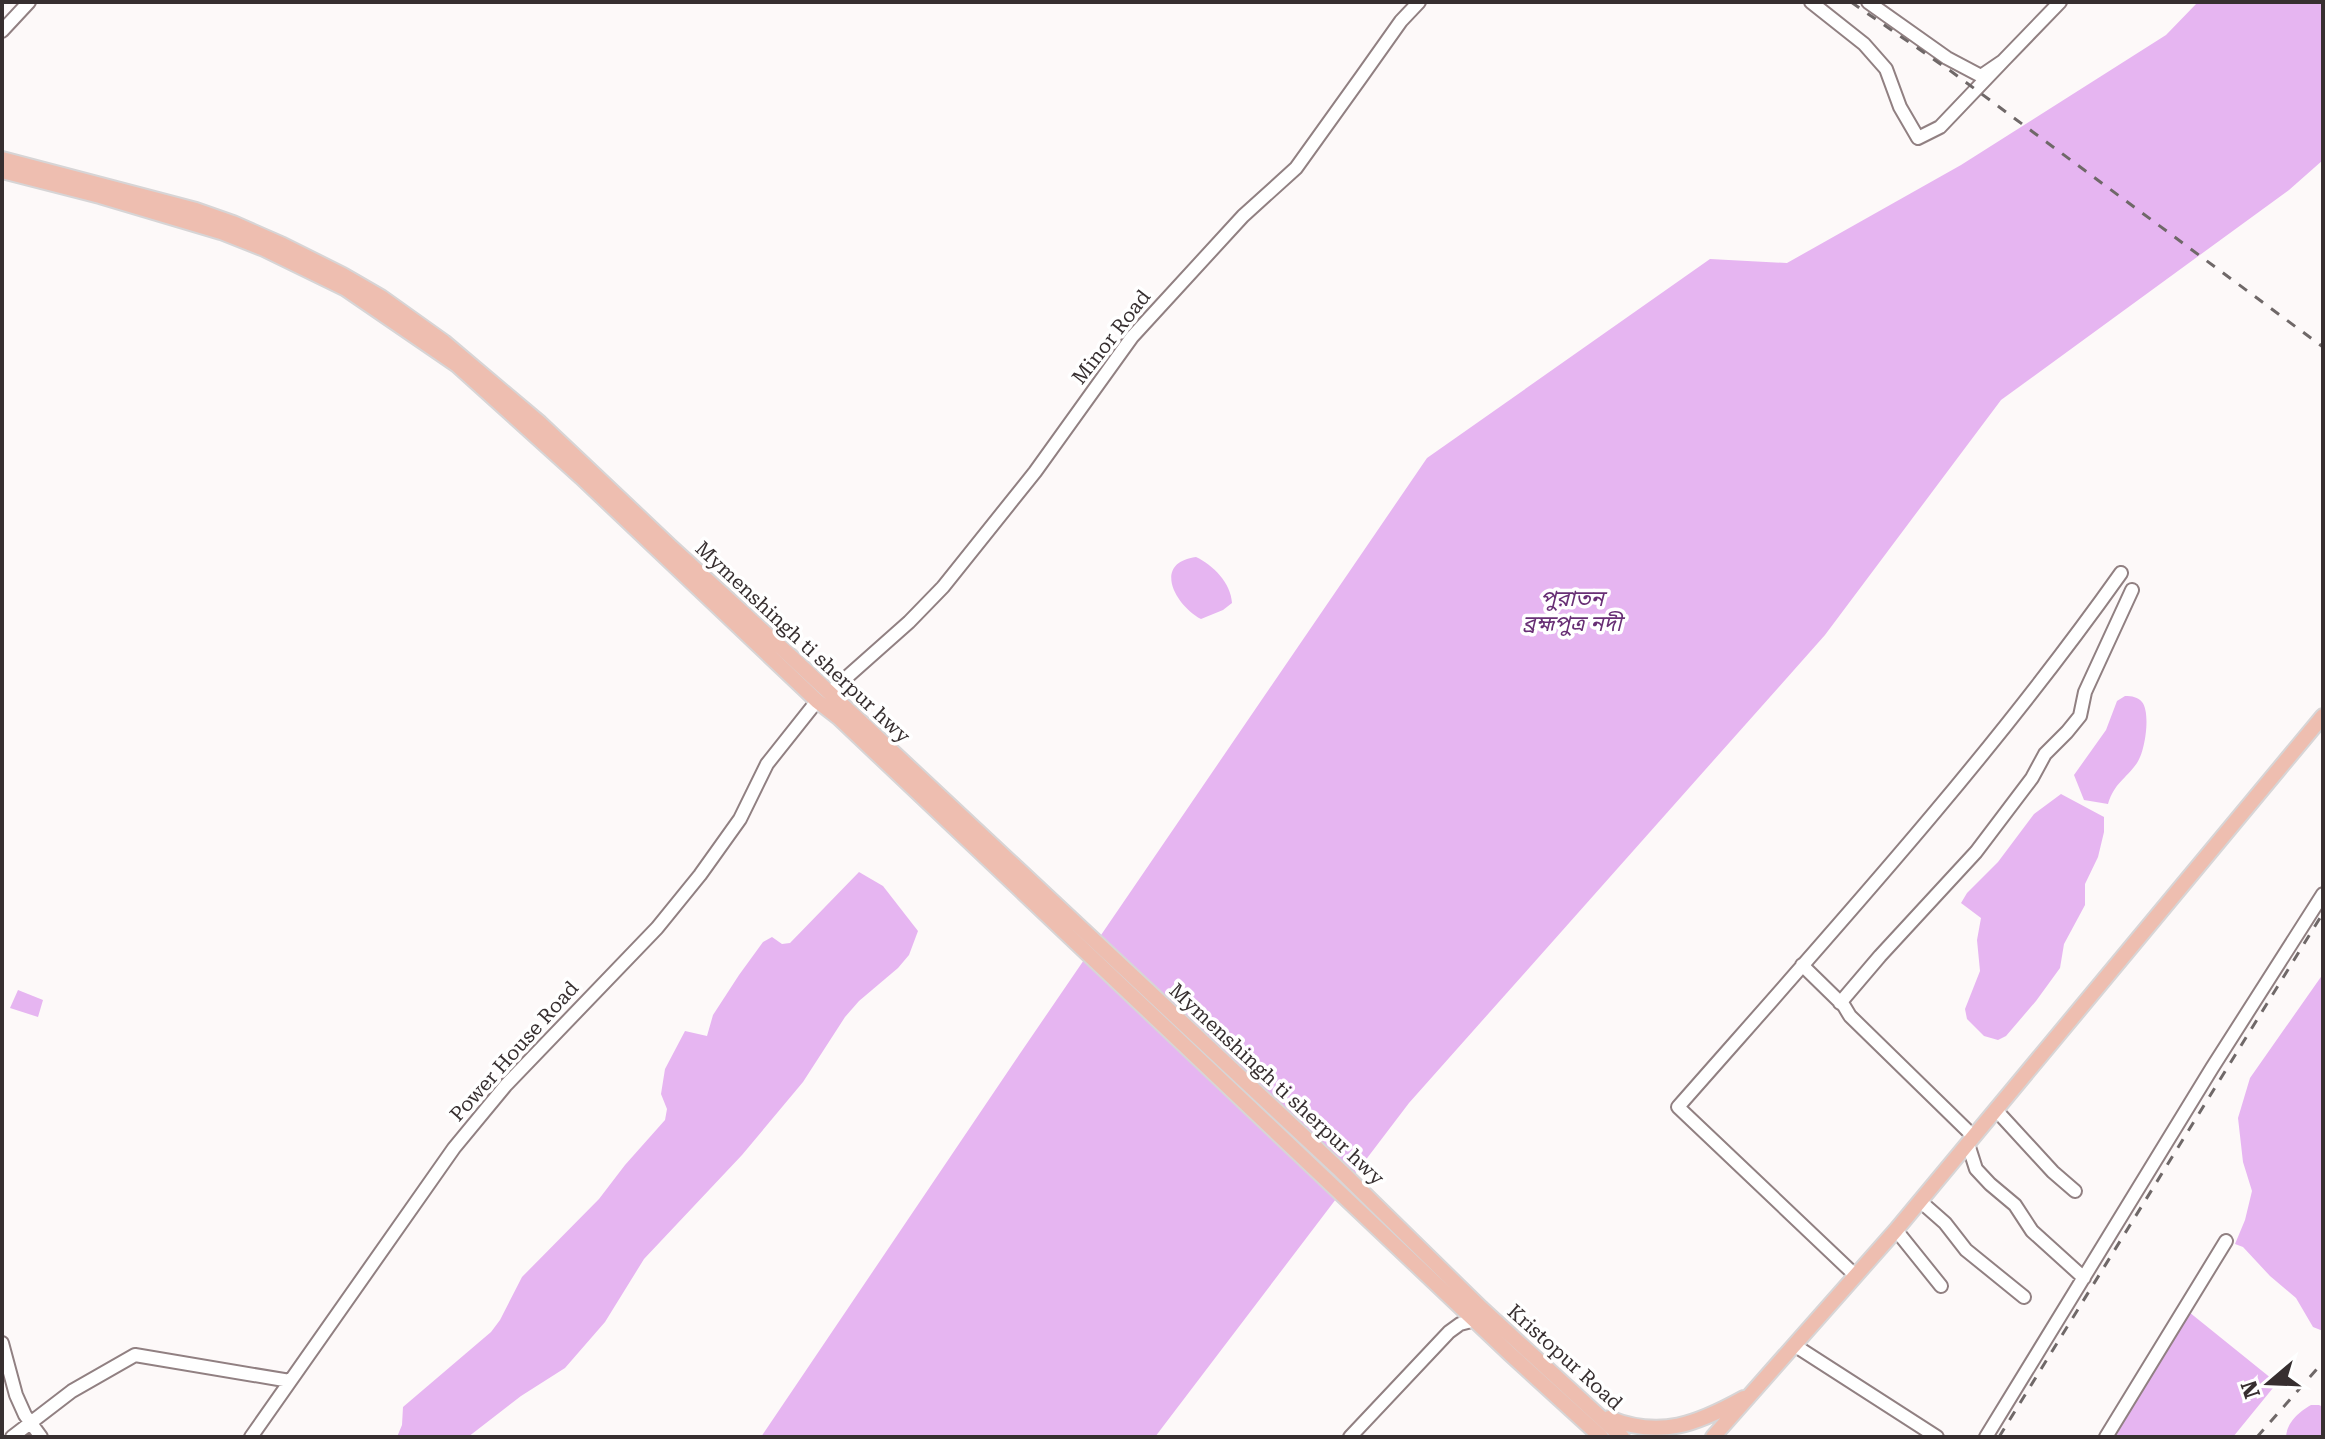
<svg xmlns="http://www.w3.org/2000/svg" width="2325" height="1439" font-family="'Roboto Serif','Noto Sans Bengali',serif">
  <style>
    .water { fill: #e6b5f1 }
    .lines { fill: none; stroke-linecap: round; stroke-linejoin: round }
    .minor-casing { stroke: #918082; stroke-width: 16 }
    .major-casing { stroke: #d7d5d6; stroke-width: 18 }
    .minor { stroke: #fff; stroke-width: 12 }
    .major { stroke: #eebeb0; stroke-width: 14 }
    .rail { stroke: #6f6868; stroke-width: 3; stroke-dasharray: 10 10; stroke-linecap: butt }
    .labels { text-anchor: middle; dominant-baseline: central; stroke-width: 7; stroke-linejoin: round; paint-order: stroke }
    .street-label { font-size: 20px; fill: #372f30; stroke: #fff }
    .water-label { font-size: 22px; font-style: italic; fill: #682f75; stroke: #fff }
  </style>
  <rect width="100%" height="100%" fill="#fdf9f9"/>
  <path class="water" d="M 2198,2 L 2323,2 L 2323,160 L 2289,190 L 2001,400 L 1825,635 L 1409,1103 L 1155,1437 L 761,1437 L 1019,1055 L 1427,458 L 1710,259 L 1787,263 L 1961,165 L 2166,35 Z
    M 1196,557 C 1213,565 1231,583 1232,603 L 1223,610 L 1201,619 C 1175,605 1152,563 1196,557 Z
    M 2125,696 C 2132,696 2138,697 2142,702 C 2151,713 2145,752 2137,763 C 2125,780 2115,782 2108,804 L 2084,800 L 2074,775 L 2106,730 L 2117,701 Z
    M 2061,794 L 2104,817 L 2104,832 L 2098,857 L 2085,884 L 2085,905 L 2064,944 L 2060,968 L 2036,1001 L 2006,1036 L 1998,1040 L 1984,1036 L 1967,1019 L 1965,1009 L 1980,971 L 1977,940 L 1981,918 L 1961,903 L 1967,893 L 1998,862 L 2034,814 Z
    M 859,872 L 883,886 L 918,931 L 909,955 L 898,968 L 859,1001 L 845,1017 L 803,1082 L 742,1155 L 644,1259 L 605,1322 L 565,1368 L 521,1396 L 468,1437 L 397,1437 L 402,1425 L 403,1407 L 491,1332 L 500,1320 L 522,1277 L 599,1199 L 625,1165 L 665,1120 L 667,1109 L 661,1094 L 665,1069 L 685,1031 L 707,1036 L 713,1015 L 739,975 L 763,942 L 772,937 L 782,944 L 790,943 Z
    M 2323,974 L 2323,1331 L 2313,1327 L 2296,1298 L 2270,1276 L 2243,1247 L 2235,1244 L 2245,1220 L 2252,1191 L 2243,1162 L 2238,1118 L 2250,1078 Z
    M 18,990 L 43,1000 L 38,1017 L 10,1008 Z
    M 2189,1312 L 2277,1383 L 2233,1437 L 2115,1437 Z
    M 2311,1405 L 2319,1405 L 2323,1407 L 2323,1437 L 2286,1437 C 2287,1422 2299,1412 2311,1405 Z"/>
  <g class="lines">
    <g class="minor-casing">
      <path id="minor" d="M 1811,2 L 1864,44 L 1886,69 L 1900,107 L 1918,138 L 1940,127 L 2003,61
        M 1868,2 L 1947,58 L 1981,76 L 2003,61 L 2060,2
        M 2,31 L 29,2
        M 829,693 L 909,622 L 943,587 L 1035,472 L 1132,337 L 1243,216 L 1296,168 L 1362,76 L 1401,21 L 1419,2
        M 1802,965 L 1844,1006 L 1850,1016 L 1974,1137
        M 1840,1003 L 1880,956 L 1976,852 L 2032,778 L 2045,754 L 2067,732 L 2080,716 L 2085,692 L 2132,590
        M 1996,1110 L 2053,1172 L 2075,1191
        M 1968,1144 L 1976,1169 L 1990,1184 L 2015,1205 L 2032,1231 L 2084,1278
        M 1920,1201 L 1945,1223 L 1966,1250 L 2024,1297
        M 1896,1230 L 1941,1286
        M 1856,1276 L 1678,1107 C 1831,933 1987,762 2121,573
        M 2,1343 L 16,1395 L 25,1415 L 41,1437
        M 1794,1345 L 1937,1437
        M 12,1437 L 72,1391 L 135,1355 L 290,1381
        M 251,1437 L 454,1148 L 506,1085 L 657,928 L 700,875 L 740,819 L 767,764 L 817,701
        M 1350,1437 L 1449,1332 L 1460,1324 L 1475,1320
        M 1986,1437 L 2212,1068 L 2323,894
        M 2106,1437 L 2226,1241"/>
    </g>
    <g class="major-casing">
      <path id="major" d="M 2,159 L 196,210 L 233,223 L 283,245 L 343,275 L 381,297 L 444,342 L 540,423 L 670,546 L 787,653 L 1341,1171 L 1481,1308 L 1622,1437
        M 2,171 L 100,196 L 221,232 L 264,249 L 346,289 L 457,365 L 581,477 L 817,701 L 839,718 L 1510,1354 L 1601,1437
        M 1609,1418 C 1660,1439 1697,1424 1744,1398
        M 1713,1437 L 1896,1230 L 2323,716"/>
    </g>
    <use href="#minor" class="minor"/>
    <use href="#major" class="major"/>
    <path class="rail" d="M 1851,2 L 1952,72 L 2323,347
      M 1999,1437 L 2323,913
      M 2257,1437 L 2323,1362"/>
  </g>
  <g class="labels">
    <g class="street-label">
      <text transform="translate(1111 337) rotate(-52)">Minor Road</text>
      <text transform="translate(803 642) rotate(43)">Mymenshingh ti sherpur hwy</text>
      <text transform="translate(514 1051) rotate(-48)">Power House Road</text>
      <text transform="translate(1277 1084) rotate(43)">Mymenshingh ti sherpur hwy</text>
      <text transform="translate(1565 1357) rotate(42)">Kristopur Road</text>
    </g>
    <g class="water-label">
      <text x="1572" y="598">পুরাতন<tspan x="1572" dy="25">ব্রহ্মপুত্র নদী</tspan></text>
    </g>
  </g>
  <rect width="2325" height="1439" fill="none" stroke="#372f30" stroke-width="8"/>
  <g transform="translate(2269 1383) rotate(251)" stroke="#ffffff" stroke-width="6" paint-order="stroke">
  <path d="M0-6L14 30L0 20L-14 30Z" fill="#372f30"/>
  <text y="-12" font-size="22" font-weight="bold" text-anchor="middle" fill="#372f30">N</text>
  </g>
</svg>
